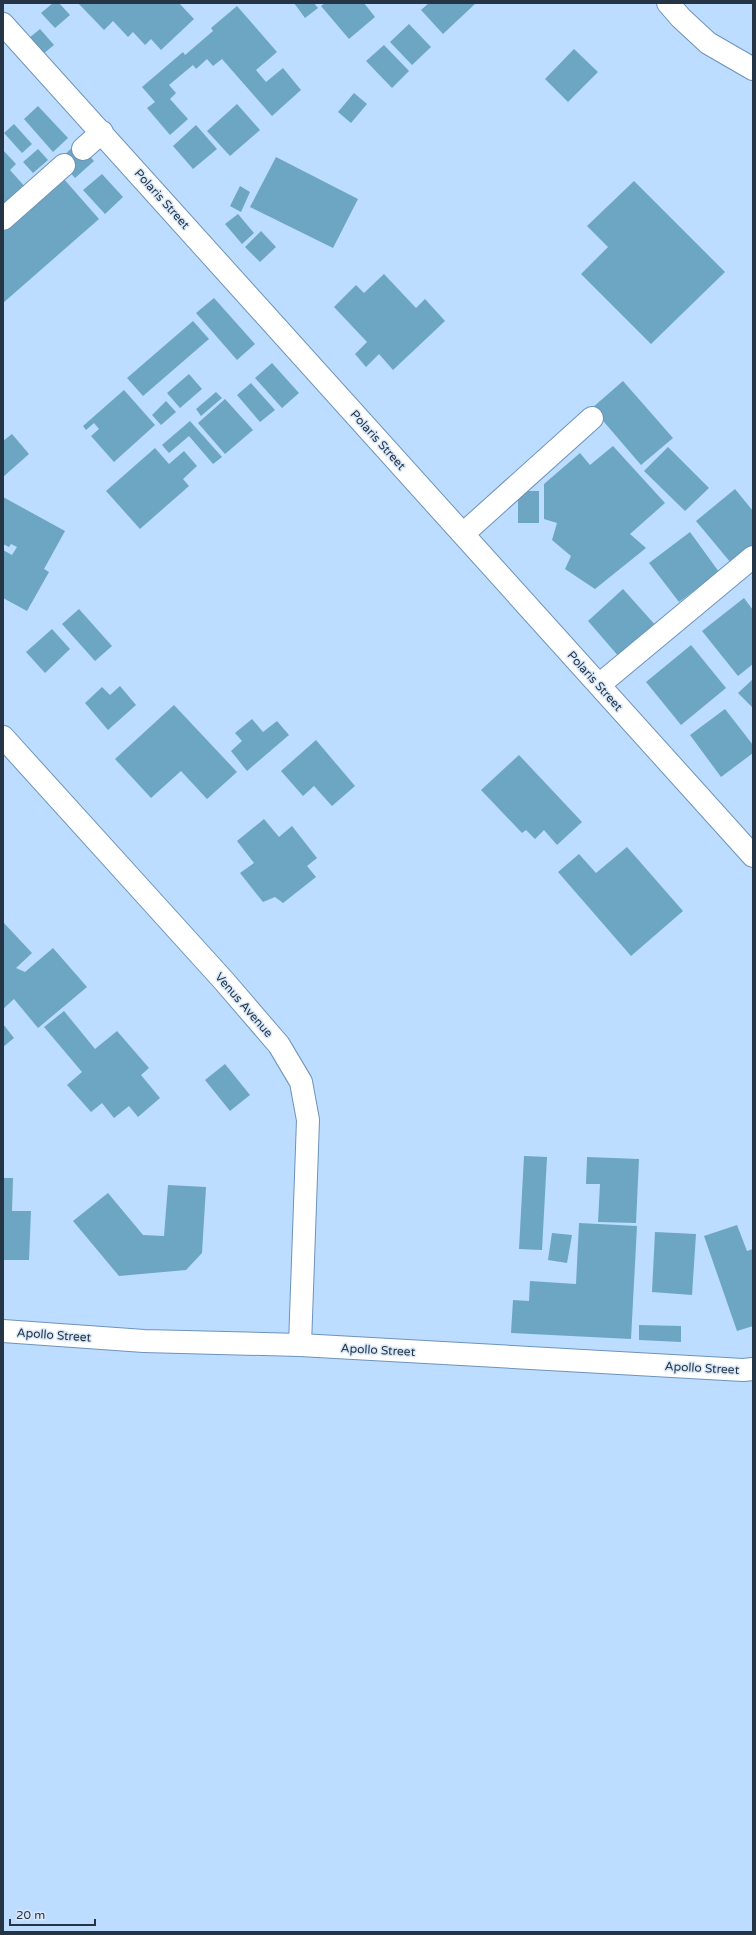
<svg xmlns="http://www.w3.org/2000/svg" width="756" height="1935" font-family="'Varela Round',sans-serif">
  <style>
    .building { fill: #6ca6c2 }
    .lines { fill: none; stroke-linecap: round; stroke-linejoin: round }
    .minor-casing { stroke: #6d93bb; stroke-width: 24 }
    .minor { stroke: #fff; stroke-width: 22 }
    .labels { text-anchor: middle; dominant-baseline: central; stroke-width: 3; stroke-linejoin: round; paint-order: stroke }
    .street-label { font-size: 12px; fill: #253545; stroke: #d8e8f9 }
  </style>
  <rect width="100%" height="100%" fill="#bcddff"/>
  <path class="building" d="M 53,3 L 59,3 L 70,15 L 55,28 L 41,13 Z
    M 78,3 L 179,3 L 194,19 L 161,50 L 151,39 L 145,45 L 133,32 L 128,37 L 113,21 L 104,30 Z
    M 294,3 L 314,3 L 318,8 L 305,18 Z
    M 325,3 L 364,3 L 375,17 L 349,39 L 321,6 Z
    M 429,3 L 476,3 L 443,34 L 421,10 Z
    M 237,6 L 277,52 L 256,70 L 266,82 L 283,68 L 301,90 L 272,116 L 222,59 L 213,66 L 207,59 L 196,69 L 193,65 L 169,85 L 176,93 L 170,99 L 188,119 L 170,135 L 147,108 L 155,102 L 142,87 L 183,52 L 185,55 L 213,31 L 211,28 Z
    M 409,24 L 431,47 L 412,65 L 390,42 Z
    M 40,29 L 54,45 L 37,59 L 23,43 Z
    M 384,45 L 409,71 L 392,88 L 366,61 Z
    M 574,49 L 598,72 L 568,102 L 545,79 Z
    M 354,93 L 367,104 L 351,123 L 338,112 Z
    M 237,104 L 260,130 L 230,156 L 207,131 Z
    M 38,106 L 68,138 L 53,152 L 24,119 Z
    M 14,124 L 32,144 L 22,153 L 4,133 Z
    M 196,125 L 217,149 L 193,169 L 173,146 Z
    M 77,143 L 94,161 L 75,178 L 59,160 Z
    M 38,149 L 48,160 L 33,173 L 23,162 Z
    M 3,150 L 16,164 L 10,170 L 27,189 L 3,211 Z
    M 276,157 L 358,199 L 333,248 L 250,207 Z
    M 102,174 L 123,197 L 105,214 L 83,190 Z
    M 63,178 L 99,219 L 3,303 L 3,231 Z
    M 634,181 L 725,272 L 651,344 L 581,274 L 608,247 L 587,226 Z
    M 240,186 L 250,192 L 241,212 L 230,206 Z
    M 238,214 L 254,233 L 242,244 L 225,224 Z
    M 261,231 L 276,247 L 260,262 L 245,247 Z
    M 384,274 L 416,308 L 425,299 L 445,321 L 393,370 L 379,354 L 366,367 L 355,354 L 367,342 L 334,307 L 356,285 L 364,293 Z
    M 214,298 L 255,344 L 237,360 L 196,313 Z
    M 193,321 L 209,339 L 143,396 L 127,378 Z
    M 272,363 L 299,393 L 282,408 L 255,378 Z
    M 189,374 L 202,389 L 180,408 L 167,393 Z
    M 623,381 L 673,438 L 641,465 L 592,408 Z
    M 251,383 L 275,410 L 260,422 L 237,395 Z
    M 124,390 L 155,425 L 114,462 L 91,436 L 99,429 L 94,423 L 86,430 L 83,426 Z
    M 216,392 L 222,398 L 201,416 L 196,409 Z
    M 225,399 L 253,430 L 225,454 L 198,423 Z
    M 166,401 L 176,412 L 161,425 L 152,415 Z
    M 190,421 L 222,457 L 213,464 L 189,436 L 169,453 L 162,445 Z
    M 12,434 L 29,454 L 3,477 L 3,441 Z
    M 613,446 L 665,503 L 630,534 L 646,548 L 595,589 L 565,569 L 571,556 L 552,540 L 557,523 L 544,519 L 544,484 L 580,453 L 590,465 Z
    M 668,447 L 709,488 L 685,511 L 644,471 Z
    M 155,448 L 169,464 L 184,451 L 197,466 L 183,479 L 189,486 L 140,529 L 106,491 Z
    M 735,489 L 753,511 L 753,545 L 731,563 L 696,521 Z
    M 518,491 L 539,491 L 539,523 L 518,523 Z
    M 3,497 L 65,531 L 44,569 L 49,572 L 27,611 L 3,598 L 3,550 L 12,555 L 17,547 L 11,544 L 9,547 L 3,544 L 4,539 Z
    M 690,532 L 719,572 L 679,602 L 649,563 Z
    M 623,589 L 657,627 L 620,658 L 588,621 Z
    M 744,598 L 753,610 L 753,664 L 738,676 L 702,631 Z
    M 79,609 L 112,646 L 95,661 L 62,624 Z
    M 52,629 L 70,649 L 45,673 L 26,652 Z
    M 691,645 L 726,688 L 681,725 L 646,682 Z
    M 753,679 L 753,708 L 738,693 Z
    M 120,686 L 136,705 L 108,730 L 85,703 L 102,687 L 110,695 Z
    M 174,705 L 237,772 L 207,799 L 181,771 L 151,798 L 115,759 Z
    M 725,709 L 753,745 L 753,753 L 721,777 L 690,735 Z
    M 252,719 L 263,732 L 277,721 L 289,735 L 247,771 L 231,751 L 242,741 L 235,733 Z
    M 316,740 L 355,786 L 332,806 L 314,786 L 303,796 L 281,771 Z
    M 519,755 L 582,822 L 557,845 L 544,830 L 535,839 L 526,830 L 522,833 L 481,790 Z
    M 264,819 L 279,837 L 292,826 L 317,858 L 307,866 L 316,877 L 283,903 L 275,897 L 263,902 L 240,873 L 254,863 L 237,841 Z
    M 627,847 L 683,911 L 631,956 L 558,872 L 579,854 L 596,873 Z
    M 3,922 L 32,953 L 16,968 L 25,972 L 53,948 L 87,987 L 38,1028 L 14,999 L 3,1009 Z
    M 64,1011 L 95,1049 L 117,1031 L 149,1068 L 141,1075 L 160,1098 L 138,1117 L 129,1106 L 114,1118 L 102,1103 L 91,1112 L 67,1085 L 82,1072 L 44,1027 Z
    M 3,1024 L 14,1038 L 3,1047 Z
    M 225,1064 L 250,1095 L 230,1111 L 205,1080 Z
    M 524,1156 L 547,1157 L 542,1250 L 519,1249 Z
    M 587,1157 L 639,1159 L 636,1223 L 598,1222 L 600,1184 L 586,1184 Z
    M 3,1178 L 13,1178 L 12,1211 L 31,1211 L 29,1260 L 3,1260 Z
    M 168,1185 L 206,1187 L 202,1253 L 186,1270 L 119,1276 L 73,1221 L 108,1193 L 143,1235 L 164,1236 Z
    M 579,1223 L 637,1226 L 631,1339 L 511,1333 L 513,1300 L 529,1301 L 530,1281 L 576,1284 Z
    M 737,1225 L 747,1251 L 753,1249 L 753,1326 L 737,1331 L 704,1236 Z
    M 655,1232 L 696,1234 L 692,1295 L 652,1292 Z
    M 552,1233 L 572,1235 L 567,1263 L 548,1260 Z
    M 639,1325 L 681,1326 L 681,1342 L 639,1340 Z"/>
  <g class="lines">
    <g class="minor-casing">
      <path id="minor" d="M 668,3 L 681,18 L 708,43 L 753,69
        M 3,24 L 753,856
        M 83,149 L 102,132
        M 3,219 L 64,165
        M 463,534 L 592,418
        M 599,685 L 753,557
        M 3,737 L 224,981 L 279,1045 L 301,1082 L 308,1120 L 300,1345
        M 3,1331 L 144,1341 L 300,1345 L 743,1370 L 753,1369"/>
    </g>
    <use href="#minor" class="minor"/>
  </g>
  <g class="labels">
    <g class="street-label">
      <text transform="translate(162 199) rotate(48)">Polaris Street</text>
      <text transform="translate(378 440) rotate(48)">Polaris Street</text>
      <text transform="translate(595 681) rotate(48)">Polaris Street</text>
      <text transform="translate(244 1005) rotate(49)">Venus Avenue</text>
      <text transform="translate(54 1335) rotate(4)">Apollo Street</text>
      <text transform="translate(378 1350) rotate(3)">Apollo Street</text>
      <text transform="translate(702 1368) rotate(3)">Apollo Street</text>
    </g>
  </g>
  <rect width="756" height="1935" fill="none" stroke="#253545" stroke-width="8"/>
  <path d="M10 1919v6h85v-6" fill="none" stroke="#253545" stroke-width="2"/>
  <text x="16" y="1919" font-size="12" fill="#253545" stroke="#d8e8f9" stroke-width="3" paint-order="stroke">20 m</text>
</svg>
